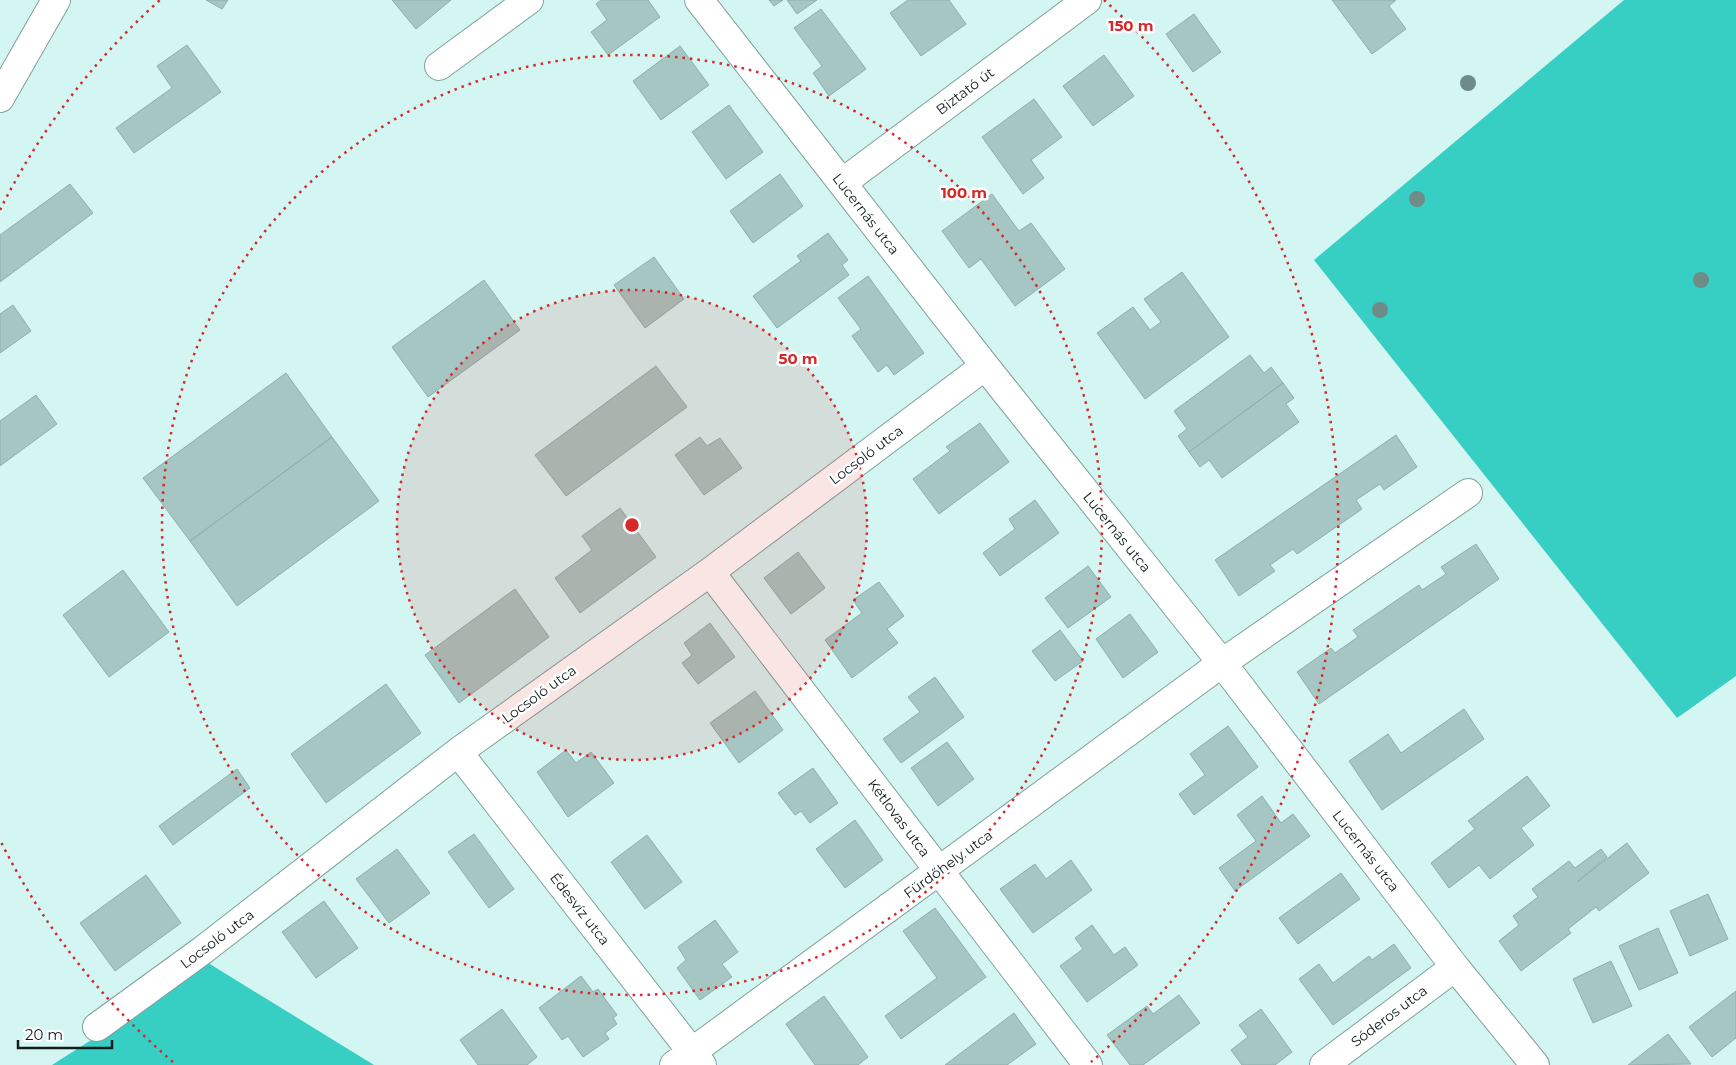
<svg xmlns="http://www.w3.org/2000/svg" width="1736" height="1065" font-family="Montserrat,sans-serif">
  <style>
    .forest { fill: #37cec4 }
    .building { fill: #a5c6c2; stroke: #8eaeab }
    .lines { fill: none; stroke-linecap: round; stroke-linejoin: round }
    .minor-casing { stroke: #80a19d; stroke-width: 30 }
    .major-casing { stroke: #80a19d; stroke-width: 30 }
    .minor { stroke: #fff; stroke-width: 28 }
    .major { stroke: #fff; stroke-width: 28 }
    .tree { fill: #6e8b87 }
    .ring { fill: none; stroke: #d62828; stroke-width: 2.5; stroke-dasharray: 2.5 5 }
    .labels { text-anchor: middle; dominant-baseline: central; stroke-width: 5; stroke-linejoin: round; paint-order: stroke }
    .street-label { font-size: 14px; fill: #111d1c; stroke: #fff }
    .centre { fill: #d62828; stroke: #fff; stroke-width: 2.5 }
    .ring-label { font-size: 15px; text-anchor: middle; font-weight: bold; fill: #d62828; stroke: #fff; stroke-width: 5; stroke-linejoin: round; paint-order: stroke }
  </style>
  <rect width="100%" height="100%" fill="#d3f6f2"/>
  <path class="forest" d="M 1624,0 L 1736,0 L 1736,676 L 1677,718 L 1314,260 Z
    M 205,961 L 374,1065 L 52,1065 L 110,1028 Z"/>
  <path class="building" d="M 206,0 L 228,0 L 222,9 Z
    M 392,0 L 451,0 L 416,29 Z
    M 601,0 L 648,0 L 660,17 L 608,55 L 591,32 L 607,20 L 596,4 Z
    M 769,0 L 783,0 L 774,6 Z
    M 787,0 L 817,0 L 797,14 Z
    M 908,0 L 949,0 L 966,24 L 921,56 L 890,13 Z
    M 1332,0 L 1396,0 L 1389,6 L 1406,29 L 1372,54 Z
    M 821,9 L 866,69 L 829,96 L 813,73 L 822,66 L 794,28 Z
    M 1194,14 L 1221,52 L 1193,72 L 1166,34 Z
    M 187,45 L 221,92 L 134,153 L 116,128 L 172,88 L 157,66 Z
    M 680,46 L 709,85 L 661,120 L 633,81 Z
    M 1104,55 L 1134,96 L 1093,126 L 1063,86 Z
    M 1034,99 L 1062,137 L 1031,160 L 1044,178 L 1023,194 L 982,137 Z
    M 729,105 L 763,152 L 726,179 L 692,132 Z
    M 780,174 L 803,206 L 753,243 L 730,211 Z
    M 70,184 L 93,213 L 0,282 L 0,235 Z
    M 992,194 L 1019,231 L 1031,223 L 1065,269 L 1015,306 L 981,259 L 969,268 L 942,231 Z
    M 828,233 L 848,260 L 842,265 L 849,275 L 777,328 L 753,296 L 801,261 L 797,256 Z
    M 654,257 L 684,299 L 645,328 L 614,285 Z
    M 1182,272 L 1229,337 L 1145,399 L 1097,333 L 1133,307 L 1150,330 L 1161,322 L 1144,299 Z
    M 868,276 L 924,353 L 894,375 L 887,365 L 878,372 L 852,336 L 861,329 L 838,298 Z
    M 484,280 L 520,330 L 428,397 L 392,347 Z
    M 13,305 L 31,331 L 0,353 L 0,314 Z
    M 1250,355 L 1264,373 L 1271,367 L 1283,383 L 1189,452 L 1178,436 L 1187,429 L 1174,411 Z
    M 656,366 L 687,407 L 566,496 L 535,455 Z
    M 286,373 L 332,437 L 190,541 L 143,478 Z
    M 1283,383 L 1294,398 L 1286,404 L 1299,422 L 1222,478 L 1209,460 L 1200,467 L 1189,452 Z
    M 36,395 L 57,424 L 0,466 L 0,421 Z
    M 980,423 L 1009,462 L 939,514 L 913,479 L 950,451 L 946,447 Z
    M 1396,435 L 1417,467 L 1384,490 L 1380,484 L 1356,500 L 1362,509 L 1297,554 L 1293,549 L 1270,565 L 1275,571 L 1239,596 L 1215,560 Z
    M 332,437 L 379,501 L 237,606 L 190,541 Z
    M 700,437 L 707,446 L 720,438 L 742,468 L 704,495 L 675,455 Z
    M 1035,500 L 1059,533 L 1000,576 L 983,553 L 1015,529 L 1009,519 Z
    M 620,508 L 656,557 L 580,613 L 555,578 L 592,550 L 582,536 Z
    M 1476,544 L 1499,579 L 1319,704 L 1297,672 L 1331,648 L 1335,653 L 1358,637 L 1353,630 L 1419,585 L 1422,590 L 1446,574 L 1441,567 Z
    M 798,552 L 825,588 L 791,614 L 764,578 Z
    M 1088,566 L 1111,597 L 1068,628 L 1045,598 Z
    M 123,570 L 169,632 L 109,677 L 63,615 Z
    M 879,582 L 904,616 L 887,629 L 898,643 L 852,678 L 825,640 L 862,613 L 853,600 Z
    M 515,589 L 549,637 L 459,703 L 425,655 Z
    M 1130,614 L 1158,652 L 1123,678 L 1096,639 Z
    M 710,623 L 735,657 L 698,684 L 682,663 L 692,655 L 684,643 Z
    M 1060,630 L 1083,661 L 1055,681 L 1032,651 Z
    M 935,677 L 964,717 L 901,763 L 883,739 L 920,712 L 908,697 Z
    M 386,684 L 421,733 L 326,803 L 291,754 Z
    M 755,691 L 783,730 L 739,763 L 710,723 Z
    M 1464,709 L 1484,739 L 1382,810 L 1349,761 L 1388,734 L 1401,753 Z
    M 1228,726 L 1258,767 L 1194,815 L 1179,794 L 1205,775 L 1190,754 Z
    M 947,742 L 974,779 L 938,806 L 911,768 Z
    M 566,750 L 576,763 L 591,752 L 614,783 L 568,817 L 537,772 Z
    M 813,768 L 838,803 L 810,823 L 801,811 L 795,815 L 778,793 Z
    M 237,769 L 250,788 L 173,845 L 159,826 Z
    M 1527,776 L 1550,806 L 1521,828 L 1534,845 L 1490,879 L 1479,865 L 1449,888 L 1431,863 L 1475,829 L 1468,821 Z
    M 1262,796 L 1281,823 L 1293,814 L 1310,836 L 1235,891 L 1219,868 L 1256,841 L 1237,815 Z
    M 855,820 L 883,860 L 845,888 L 816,849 Z
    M 474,834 L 514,889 L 489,908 L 448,852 Z
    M 647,835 L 682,882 L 645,909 L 611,862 Z
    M 1627,843 L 1649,873 L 1599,911 L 1596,907 L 1568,929 L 1571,933 L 1521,971 L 1499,941 L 1519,925 L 1513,916 L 1538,897 L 1532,889 L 1569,861 L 1575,868 L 1601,849 L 1607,857 L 1577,882 Z
    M 397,849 L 430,893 L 389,923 L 356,879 Z
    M 1071,860 L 1092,890 L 1033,933 L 1000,889 L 1035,864 L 1046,879 Z
    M 1341,873 L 1360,899 L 1298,944 L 1279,918 Z
    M 146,875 L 181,923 L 115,971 L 80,923 Z
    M 1708,894 L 1728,939 L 1690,956 L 1670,911 Z
    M 324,901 L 358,948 L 316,978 L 282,932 Z
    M 935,908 L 986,977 L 901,1039 L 885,1016 L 937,978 L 903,931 Z
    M 715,920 L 738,952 L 722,964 L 732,977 L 700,1000 L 677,968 L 686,960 L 678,947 Z
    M 1092,925 L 1114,955 L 1125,947 L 1138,965 L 1087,1002 L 1060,966 L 1083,949 L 1075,938 Z
    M 1658,928 L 1678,973 L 1639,990 L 1619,946 Z
    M 1394,944 L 1411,968 L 1333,1025 L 1299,979 L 1319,964 L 1333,983 L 1369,956 L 1372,960 Z
    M 1611,961 L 1632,1006 L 1593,1023 L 1573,979 Z
    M 581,976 L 593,992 L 598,989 L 617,1015 L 613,1018 L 617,1024 L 605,1033 L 609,1039 L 583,1057 L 568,1036 L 562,1040 L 539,1008 Z
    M 1736,991 L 1736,1038 L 1712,1057 L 1689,1027 Z
    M 1179,995 L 1200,1023 L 1143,1065 L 1130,1065 L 1107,1035 L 1147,1006 L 1153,1014 Z
    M 824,996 L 868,1057 L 858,1065 L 815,1065 L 786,1024 Z
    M 502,1009 L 537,1057 L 527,1065 L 478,1065 L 460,1040 Z
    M 1261,1009 L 1292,1052 L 1275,1065 L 1242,1065 L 1231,1050 L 1248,1037 L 1239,1025 Z
    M 1014,1013 L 1036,1044 L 1007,1065 L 945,1065 Z
    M 1668,1034 L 1691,1064 L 1628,1065 Z"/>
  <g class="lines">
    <g class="minor-casing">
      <path id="minor" d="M 699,0 L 985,366 L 1222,663 L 1455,967 L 1535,1065
        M 439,66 L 529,0
        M 842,183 L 1087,0
        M 710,572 L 1088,1065
        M 458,752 L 702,1065
        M 97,1027 L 203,950 L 458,752 L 710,572 L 985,366
        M 674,1065 L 1222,663 L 1468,493
        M 1324,1065 L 1455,967"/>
    </g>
    <g class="major-casing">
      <path id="major" d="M 0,98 L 56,0"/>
    </g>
    <use href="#minor" class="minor"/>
    <use href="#major" class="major"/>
  </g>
  <g class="tree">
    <circle cx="1468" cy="83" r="8"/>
    <circle cx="1417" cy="199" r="8"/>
    <circle cx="1701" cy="280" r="8"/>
    <circle cx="1380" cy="310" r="8"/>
  </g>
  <circle cx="632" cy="525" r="235" fill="#d62828" fill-opacity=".12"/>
  <g class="ring">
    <circle cx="632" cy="525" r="235"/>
    <circle cx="632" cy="525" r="470"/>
    <path d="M173 1062A706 706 0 0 1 0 840M0 210A706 706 0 0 1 160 0M1104 0A706 706 0 0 1 1091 1062"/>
  </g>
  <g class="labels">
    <g class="street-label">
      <text transform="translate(965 91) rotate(-37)">Biztató út</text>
      <text transform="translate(866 214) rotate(52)">Lucernás utca</text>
      <text transform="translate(866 455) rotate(-37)">Locsoló utca</text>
      <text transform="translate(1117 532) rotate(51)">Lucernás utca</text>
      <text transform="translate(539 694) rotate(-36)">Locsoló utca</text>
      <text transform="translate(899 818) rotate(53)">Kétlovas utca</text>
      <text transform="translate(1366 851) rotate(52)">Lucernás utca</text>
      <text transform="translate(948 864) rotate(-36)">Fürdőhely utca</text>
      <text transform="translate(580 909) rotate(52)">Édesvíz utca</text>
      <text transform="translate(217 939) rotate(-37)">Locsoló utca</text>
      <text transform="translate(1389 1016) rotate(-37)">Sóderos utca</text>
    </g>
  </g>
  <circle cx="632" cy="525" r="8" class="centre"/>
  <g class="ring-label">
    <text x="1131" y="31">150 m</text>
    <text x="964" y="198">100 m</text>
    <text x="798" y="364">50 m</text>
  </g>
  <path d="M18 1040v8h94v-8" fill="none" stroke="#111d1c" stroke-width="2.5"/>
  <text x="25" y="1040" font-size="15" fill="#111d1c" stroke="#ffffff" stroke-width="4" paint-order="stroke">20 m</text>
</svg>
